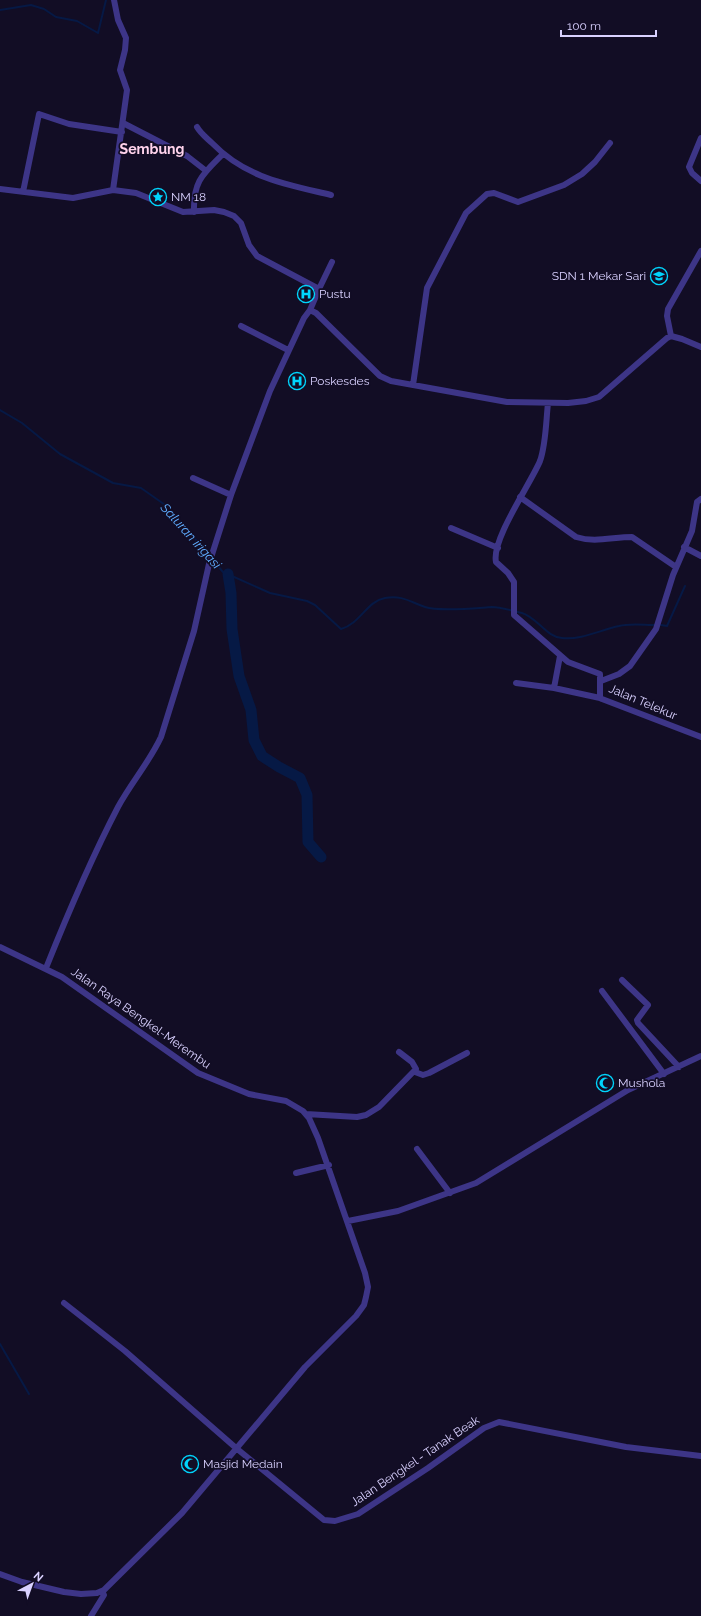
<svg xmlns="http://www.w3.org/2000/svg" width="701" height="1616" font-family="Raleway,sans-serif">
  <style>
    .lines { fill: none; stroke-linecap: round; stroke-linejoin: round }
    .stream { stroke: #061945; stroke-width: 2 }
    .river { stroke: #061945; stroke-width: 11 }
    .minor { stroke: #3d3587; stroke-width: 6 }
    .labels { text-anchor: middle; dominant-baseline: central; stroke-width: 3.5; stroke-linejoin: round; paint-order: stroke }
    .poi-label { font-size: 12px; fill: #d9d1ff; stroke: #120d25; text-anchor: start }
    .street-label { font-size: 12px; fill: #d9d1ff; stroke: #120d25 }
    .water-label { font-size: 13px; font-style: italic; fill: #5facff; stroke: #120d25 }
    .quarter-label { font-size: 14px; font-weight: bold; fill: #ffd3ec; stroke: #120d25 }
  </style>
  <rect width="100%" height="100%" fill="#120d25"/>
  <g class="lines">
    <path class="stream" d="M 0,10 L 31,5 L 44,9 L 56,17 L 77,21 L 98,33 L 106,0
      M 0,410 L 22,423 L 60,454 L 113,483 L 141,488 L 168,507 L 223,572 L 270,593 L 307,601 L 315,605 L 341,629 C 361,623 367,601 385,598 C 403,595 410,602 425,607 C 440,612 476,608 492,607 C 501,607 513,611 522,613 C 538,618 546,637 562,638 C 582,640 600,630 619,626 C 629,623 644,625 655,625
      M 661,625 L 667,626 L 685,586
      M 0,1344 L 29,1394"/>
    <path class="river" d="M 228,574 L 231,593 L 232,629 L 239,676 L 251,710 L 254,740 L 262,756 L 279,767 L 300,778 L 307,795 L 308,842 L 321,857"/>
    <path class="minor" d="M 123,123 L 187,156 L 205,170
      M 197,127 C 201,134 207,138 212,143 C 246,178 285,184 331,195
      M 701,138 L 689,167 L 692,173 L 701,181
      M 0,189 L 73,198 L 113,190 L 136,193 L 183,212 L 214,210 L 224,212 L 234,216 L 241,223 L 249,245 L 257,256 L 319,289 L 310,310 L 304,318 L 270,391 L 231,495 L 209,564 L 194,631 L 161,737 C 150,761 131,783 118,807 C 91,859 68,913 46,968
      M 113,190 L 127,90 L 120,70 L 125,50 L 126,38 L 118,20 L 114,0
      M 23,192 L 39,114 L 69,124 L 122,132
      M 194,212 C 193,181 203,174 223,154
      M 319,289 L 332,262
      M 310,310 L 316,313 L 380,376 L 391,381 L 507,402 L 568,403 L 586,401 L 599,397 L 667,338 L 671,336 L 667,316 L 668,309 L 701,251
      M 241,326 L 288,350
      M 671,336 L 682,339 L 701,347
      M 413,385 L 427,288 L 466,213 L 487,194 L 494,193 L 518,202 L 564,185 L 582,174 L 595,162 L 610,143
      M 548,403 C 546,421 546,444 540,461 C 531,483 491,540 496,562 L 508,573 L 514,582 L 514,615 L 568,662 L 600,674 L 600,698 L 602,699 L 701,737
      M 193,478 L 231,495
      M 520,497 L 576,537 C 595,543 613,537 632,537 L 676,567
      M 451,528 L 498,548
      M 684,547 L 701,556
      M 601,681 L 619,674 L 630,666 L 656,629 L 673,575 L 692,531 L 697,502 L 701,499
      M 516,683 L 554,688 L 600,698
      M 554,688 L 560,656
      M 0,947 L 62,977 L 198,1073 L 249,1094 L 286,1101 L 303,1111 L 309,1118 L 318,1138 L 365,1273 L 368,1287 L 366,1297 L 364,1305 L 356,1316 L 305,1367 L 182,1513 L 104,1590 L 97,1593 L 81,1594 L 64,1592 L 22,1582 L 0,1574
      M 622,980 L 648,1005 L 637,1020 L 638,1023 L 679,1067
      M 602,991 L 664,1074
      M 415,1072 L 423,1075 L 429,1073 L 467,1053
      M 306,1114 L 357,1117 L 366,1115 L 379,1107 L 416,1069 L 412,1062 L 399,1052
      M 417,1149 L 450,1193
      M 296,1173 L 329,1165
      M 348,1221 L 398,1211 L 476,1183 L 628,1090 L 701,1056
      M 64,1303 L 125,1351 L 236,1448 L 324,1520 L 335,1521 L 358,1514 L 428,1468 L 484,1428 L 499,1422 L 626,1447 L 701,1456
      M 91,1616 L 104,1595 L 102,1591"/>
  </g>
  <defs>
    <g id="sight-ring" transform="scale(0.9)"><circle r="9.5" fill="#120d25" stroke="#00d4fc" stroke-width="1.5"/><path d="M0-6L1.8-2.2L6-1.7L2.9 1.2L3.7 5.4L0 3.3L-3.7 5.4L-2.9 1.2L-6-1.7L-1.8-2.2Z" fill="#00d4fc"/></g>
    <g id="school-ring" transform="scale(0.9)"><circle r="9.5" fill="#120d25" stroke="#00d4fc" stroke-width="1.5"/><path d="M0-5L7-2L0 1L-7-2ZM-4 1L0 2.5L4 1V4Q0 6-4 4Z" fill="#00d4fc"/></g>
    <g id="hospital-ring" transform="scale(0.9)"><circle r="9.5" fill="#120d25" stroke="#00d4fc" stroke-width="1.5"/><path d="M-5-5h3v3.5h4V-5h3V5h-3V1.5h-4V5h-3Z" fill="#00d4fc"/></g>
    <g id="mosque-ring" transform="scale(0.9)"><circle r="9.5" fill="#120d25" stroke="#00d4fc" stroke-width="1.5"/><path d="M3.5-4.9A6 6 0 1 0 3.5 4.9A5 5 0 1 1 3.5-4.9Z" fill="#00d4fc"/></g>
  </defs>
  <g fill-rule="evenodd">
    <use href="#sight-ring" x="158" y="197"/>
    <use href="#school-ring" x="659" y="276"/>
    <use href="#hospital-ring" x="306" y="294"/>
    <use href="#hospital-ring" x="297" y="381"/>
    <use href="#mosque-ring" x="605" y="1083"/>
    <use href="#mosque-ring" x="190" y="1464"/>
  </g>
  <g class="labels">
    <g class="poi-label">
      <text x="171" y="197">NM 18</text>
      <text x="646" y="276" text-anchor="end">SDN 1 Mekar Sari</text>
      <text x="319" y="294">Pustu</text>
      <text x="310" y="381">Poskesdes</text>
      <text x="618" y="1083">Mushola</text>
      <text x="203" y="1464">Masjid Medain</text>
    </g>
    <g class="street-label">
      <text transform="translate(643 702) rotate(23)">Jalan Telekur</text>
      <text transform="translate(141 1018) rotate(35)">Jalan Raya Bengkel-Merembu</text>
      <text transform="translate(415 1461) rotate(-34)">Jalan Bengkel - Tanak Beak</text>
    </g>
    <g class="water-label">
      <text transform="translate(191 536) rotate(48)">Saluran irigasi</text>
    </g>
    <g class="quarter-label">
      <text x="152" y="149">Sembung</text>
    </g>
  </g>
  <g transform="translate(32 1584) rotate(41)" stroke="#120d25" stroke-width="3" paint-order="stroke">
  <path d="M0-3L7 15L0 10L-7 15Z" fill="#d9d1ff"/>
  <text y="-6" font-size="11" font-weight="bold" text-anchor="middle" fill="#d9d1ff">N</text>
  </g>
  <path d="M561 30v6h95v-6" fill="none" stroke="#d9d1ff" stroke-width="2"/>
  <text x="567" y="30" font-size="12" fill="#d9d1ff" stroke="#120d25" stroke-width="3" paint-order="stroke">100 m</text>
</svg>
